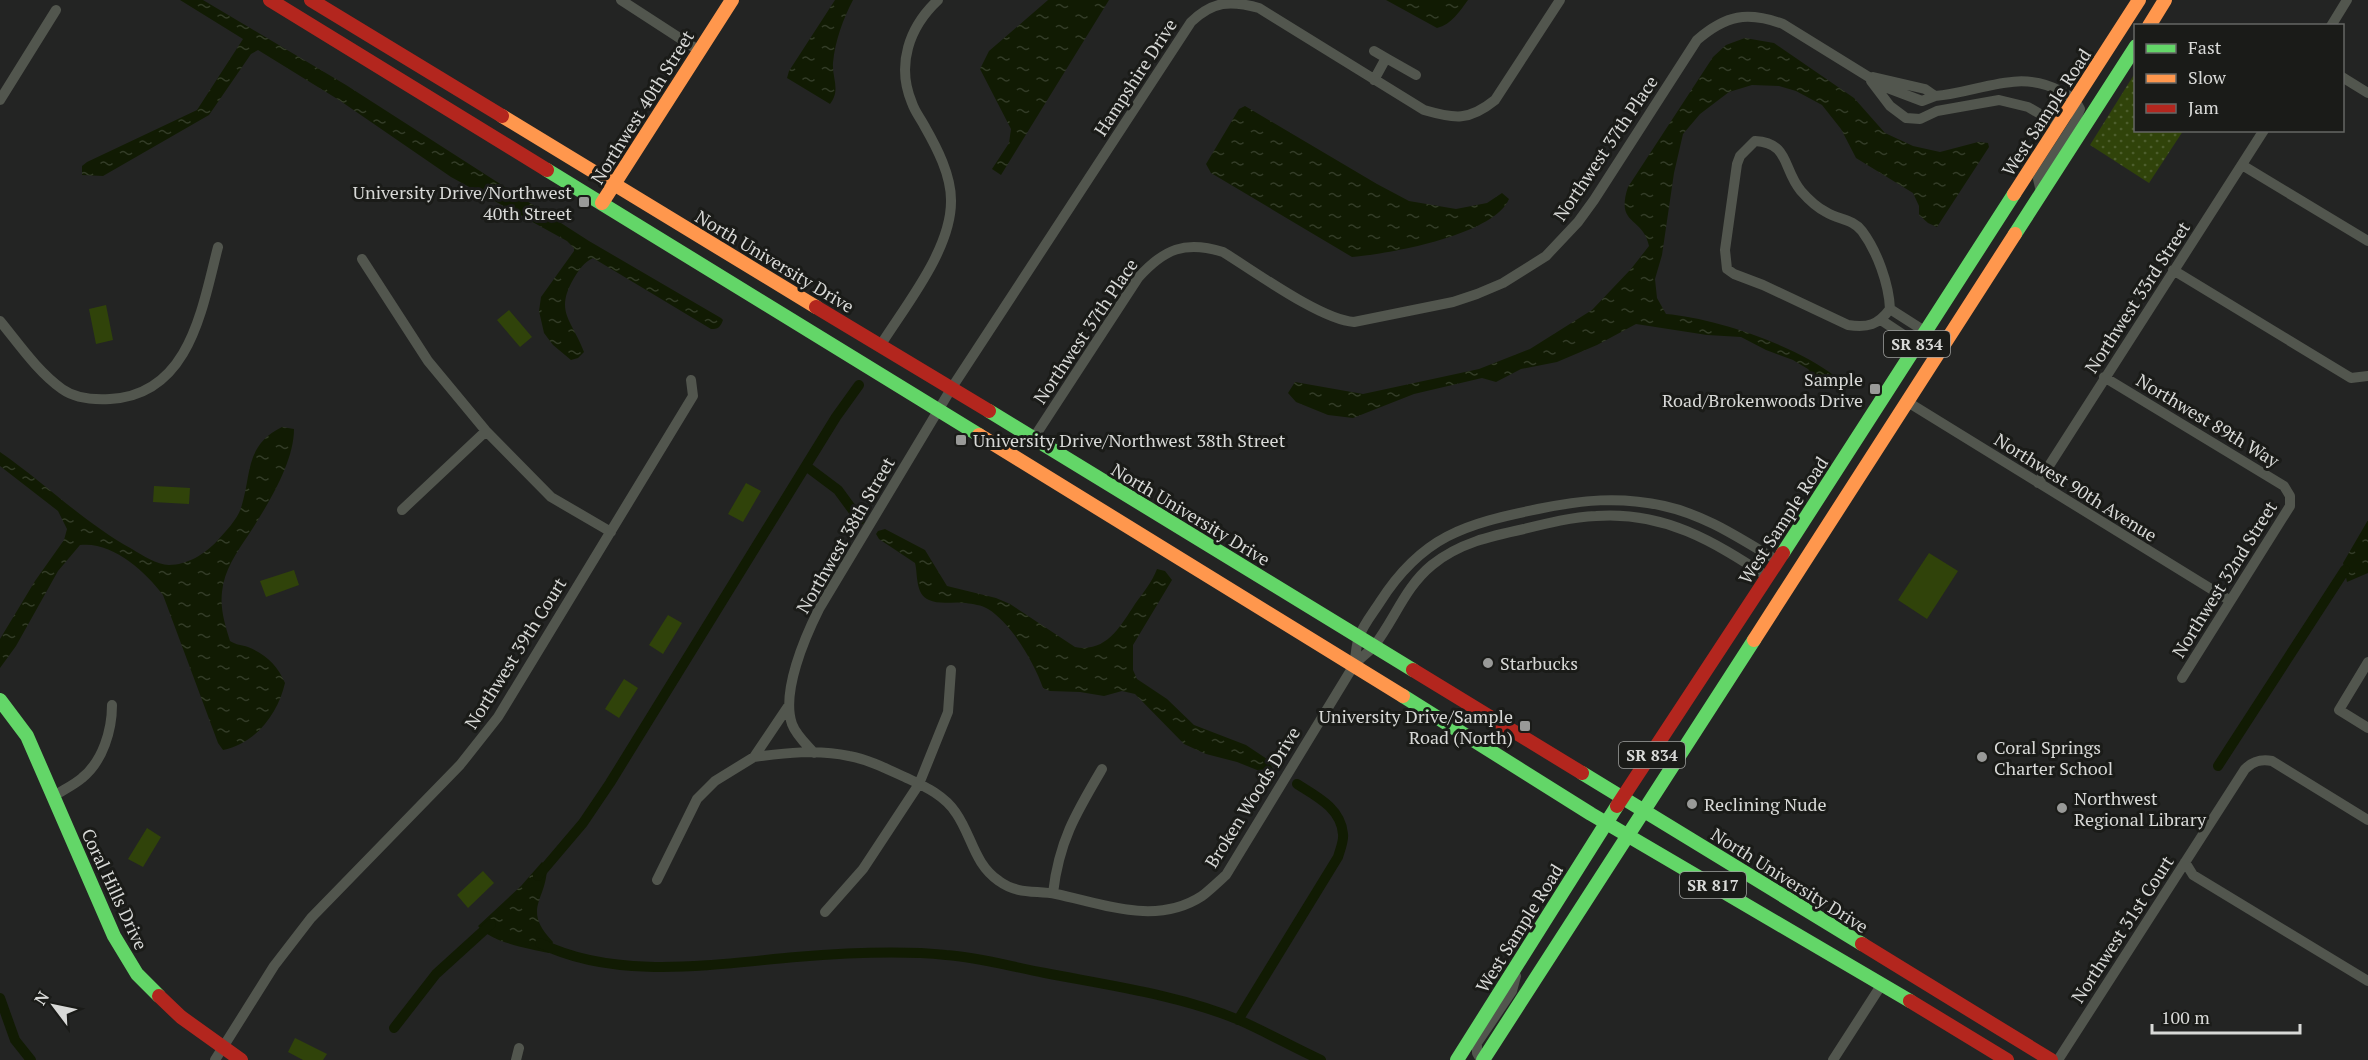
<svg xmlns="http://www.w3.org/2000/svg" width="2368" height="1060" font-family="'PT Serif',serif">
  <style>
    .grass { fill: url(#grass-dots) }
    .green { fill: #30430a }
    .water { fill: url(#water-ripples) }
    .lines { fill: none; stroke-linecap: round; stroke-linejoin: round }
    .canal { stroke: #111b03; stroke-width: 10 }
    .street { stroke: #52564e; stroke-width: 10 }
    .fast { stroke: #63d668; stroke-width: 14 }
    .slow { stroke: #ff974d; stroke-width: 14 }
    .jam { stroke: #b3261e; stroke-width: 14 }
    .poi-dot { fill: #999a98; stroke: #1a1b18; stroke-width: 2 }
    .labels { text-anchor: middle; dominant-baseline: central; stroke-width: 6; stroke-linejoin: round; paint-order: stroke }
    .shield { fill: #1a1b18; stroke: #9fa09e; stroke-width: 1.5 }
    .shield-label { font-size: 16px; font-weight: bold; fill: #d8d9d7 }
    .street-label { font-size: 18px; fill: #d8d9d7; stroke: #1a1b18 }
    .poi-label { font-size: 18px; fill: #d8d9d7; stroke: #1a1b18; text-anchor: start }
  </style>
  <defs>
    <pattern id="grass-dots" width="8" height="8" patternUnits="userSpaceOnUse" patternTransform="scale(1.5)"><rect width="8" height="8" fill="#30430a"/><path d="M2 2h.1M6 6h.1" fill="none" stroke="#4d5e2d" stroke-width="1.8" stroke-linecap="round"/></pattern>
    <pattern id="water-ripples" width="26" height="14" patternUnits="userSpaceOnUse" patternTransform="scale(1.5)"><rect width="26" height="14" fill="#111b03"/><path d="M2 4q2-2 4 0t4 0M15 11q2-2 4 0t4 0" fill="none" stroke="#333c27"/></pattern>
  </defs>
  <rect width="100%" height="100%" fill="#232423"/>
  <path class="grass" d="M 2135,73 L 2136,130 L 2183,131 L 2149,183 L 2090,145 Z"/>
  <path class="green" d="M 106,305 L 113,340 L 96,344 L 89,309 Z
    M 509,310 L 532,337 L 520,347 L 497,320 Z
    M 746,483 L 761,491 L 743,522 L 728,514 Z
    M 154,486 L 190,488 L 189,504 L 153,502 Z
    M 1929,553 L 1958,571 L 1927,619 L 1898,600 Z
    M 294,570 L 299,585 L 266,597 L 260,581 Z
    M 668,615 L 682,623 L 663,654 L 649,645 Z
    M 624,679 L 638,688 L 619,718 L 605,709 Z
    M 147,828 L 161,837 L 143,867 L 128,859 Z
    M 483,871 L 494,883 L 468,908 L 457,895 Z
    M 295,1038 L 327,1054 L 323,1060 L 303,1060 L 288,1052 Z"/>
  <path class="water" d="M 180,0 L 203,0 L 346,85 L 589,241 L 721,318 L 723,320 C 720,328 718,329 711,329 L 593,258 C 584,262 579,270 574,278 C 554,312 572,320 584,352 L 578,358 L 571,360 L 553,345 L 544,333 L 539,311 L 541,297 L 574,251 L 574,248 L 567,241 L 451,177 L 339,100 L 258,50 L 251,54 L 209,115 L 103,176 L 82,175 L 82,166 L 87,162 L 197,110 L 243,39 Z
    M 835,0 L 853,0 C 843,19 835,41 833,63 C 832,79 841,90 830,104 L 787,78 L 789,71 Z
    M 1048,0 L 1109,0 L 1001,175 L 992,169 L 1009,143 L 1011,129 L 980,69 L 989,51 Z
    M 1386,0 L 1468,0 C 1459,12 1452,24 1437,28 Z
    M 1745,38 L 1774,43 L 1854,98 L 1885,133 L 1913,146 L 1940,152 L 1978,142 L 1988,143 L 1989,147 L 1937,227 L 1928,223 L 1919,215 L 1919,206 L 1913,193 L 1856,158 L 1841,129 L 1822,105 L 1796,91 L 1779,86 L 1752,85 L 1729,92 L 1700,114 L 1683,134 L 1674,173 L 1662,255 L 1655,279 L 1657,298 L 1666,314 C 1716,318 1797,346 1836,377 L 1834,384 L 1820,383 L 1808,369 L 1793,360 L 1766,350 L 1741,337 L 1707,335 L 1636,324 L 1597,345 L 1557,362 L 1521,369 L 1496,382 L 1482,378 L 1414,394 L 1353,418 L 1328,415 L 1296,402 L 1288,393 L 1295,382 L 1363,394 L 1479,369 L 1530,349 L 1592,310 L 1631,269 L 1649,246 C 1643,216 1615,226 1628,187 L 1713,57 L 1726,45 Z
    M 1245,106 L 1377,184 L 1409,201 L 1456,209 L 1487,203 L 1502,193 L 1509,199 C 1494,235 1389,254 1352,257 L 1211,173 L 1206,164 L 1239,109 Z
    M 282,427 L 294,429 C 294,463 267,506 249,534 C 237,552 224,570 222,592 C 220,609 225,625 230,641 C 236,645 242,645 248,647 C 267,655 277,665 285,683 C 278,714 255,744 223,750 L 218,743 L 163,595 C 145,571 112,541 80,545 L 58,571 L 16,646 L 0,668 L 0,639 L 35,581 L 64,540 L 67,529 L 58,511 L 0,466 L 0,452 C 45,483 83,522 132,549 C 142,555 157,565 169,565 C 187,565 205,554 217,541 C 225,532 237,520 241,508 C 252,474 244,446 282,427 Z
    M 2368,520 L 2368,573 L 2347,582 L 2343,563 Z
    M 885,529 L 925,550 L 947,586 L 996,598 L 1010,604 L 1075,647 C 1106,653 1120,627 1135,604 C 1143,593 1152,582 1157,569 L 1165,571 L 1172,580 L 1133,645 L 1133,670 L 1137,679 L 1167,699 L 1194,725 L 1246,745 L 1267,759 L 1273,769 L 1257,770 L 1237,762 L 1206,754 L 1184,744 L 1135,694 L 1122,691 L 1104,696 L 1080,692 L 1050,691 L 1043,688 C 1034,662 1011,623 988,609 C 982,605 972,604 966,603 C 955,601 939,605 929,600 C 915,594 918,575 915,563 L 879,539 L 876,534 L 878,531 Z
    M 542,862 L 547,867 C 547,900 521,909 553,942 L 549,953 C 529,949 490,942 478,926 L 521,886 Z"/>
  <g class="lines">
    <path class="canal" d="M 806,466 L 838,490 L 860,520
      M 2218,766 L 2345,570
      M 538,876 L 583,823 L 610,783 L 836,417 L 859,385
      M 540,943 C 615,981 716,964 796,957 C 845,953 897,950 946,955 C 979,957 1012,967 1045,973 C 1107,985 1180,995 1239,1020 C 1266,1032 1293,1047 1321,1060
      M 0,998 L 15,1040 L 31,1060
      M 1238,1020 L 1338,857 C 1340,850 1344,841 1343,834 C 1341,808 1316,796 1297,784
      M 394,1028 L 436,974 L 491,924"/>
    <path class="street" d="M 621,0 L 698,50
      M 2331,26 L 2347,0
      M 1374,51 L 1386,58
      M 1873,77 L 1925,89 L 1935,96
      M 2342,77 L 2368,93
      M 1374,80 L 1386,58 L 1416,75
      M 1871,81 L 1890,106 L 1906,118 L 1920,119 L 1937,111 L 1999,100 L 2028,107 L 2059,125
      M 0,100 L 56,10
      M 1755,141 C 1790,143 1782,168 1801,191 C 1808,199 1816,207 1826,212 C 1839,220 1853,219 1862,231 C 1877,251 1889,284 1890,309 C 1878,325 1868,328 1848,325 L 1763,285 L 1734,274 L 1727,269 L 1725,250 L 1737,164 L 1740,156 Z
      M 2242,165 L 2368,241
      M 362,259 L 428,361 L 486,431 L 551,497 L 611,532
      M 2173,270 L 2351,378 L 2368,376
      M 1890,309 L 1926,332
      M 1881,320 L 1917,344
      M 0,321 C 19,344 37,371 62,389 C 76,399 93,400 110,399 C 190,395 202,308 218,247
      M 880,346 C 905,306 952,249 951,200 C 951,175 937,148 925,127 C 921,119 915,112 912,103 C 896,65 909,27 938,0
      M 2104,377 L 2284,486 L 2290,496 L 2290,506 L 2182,678
      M 1906,401 L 2229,600
      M 1033,439 L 1138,278 C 1164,249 1185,240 1223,252 C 1254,271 1321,320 1354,322 L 1453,302 L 1477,294 L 1503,283 L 1546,256 L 1578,222 L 1594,200 L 1697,40 C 1726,15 1747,11 1783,24 L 1885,87 L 1922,101 L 1935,96 C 1978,93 2018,68 2060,91 C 2070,96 2075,99 2080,109 L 2075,122 L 2038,179 L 2041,192
      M 2038,483 L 2264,130
      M 402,510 L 486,431
      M 2368,662 L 2339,710 L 2368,728
      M 1354,664 C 1356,656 1356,645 1359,637 C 1363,625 1373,613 1380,602 C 1422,536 1465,524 1538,509 C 1581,500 1620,496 1664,506 C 1706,515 1742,540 1778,561
      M 814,753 C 806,744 796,735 792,724 C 781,692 805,637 819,609 L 951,389 L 1191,22 C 1213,1 1230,0 1259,8 L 1424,110 C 1455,119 1469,121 1495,100 L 1560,0
      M 754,757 C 784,753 818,749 849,756 C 870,760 889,770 909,779 C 926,787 945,796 956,813 C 972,836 974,864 999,881 C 1018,895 1036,890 1056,894 C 1104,904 1156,926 1202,896 C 1210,890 1218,882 1226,875 L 1354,665 C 1360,658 1368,653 1374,646 C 1395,619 1405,587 1432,565 C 1459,543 1491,536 1524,529 C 1548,523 1572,517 1596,516 C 1664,511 1713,541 1768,577
      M 54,796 C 63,790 74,785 82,778 C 103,761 112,730 112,705
      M 2185,862 L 2193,875 L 2368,981
      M 657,880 L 697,799 L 715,781 L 754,757 L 789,705
      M 1053,893 C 1059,841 1076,813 1102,769
      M 825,912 L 863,869 L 919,784 L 948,712 L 951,670
      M 215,1060 L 274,966 L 311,918 L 460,765 L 498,717 L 693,396 L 691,380
      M 516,1060 L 519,1048
      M 1481,1060 L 1477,1053 L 1477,1043 L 1512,991 L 1516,976
      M 1833,1060 L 1882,984
      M 2058,1060 L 2245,769 C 2253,761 2261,759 2272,761 L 2368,820"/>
    <path class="fast" d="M 547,170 L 979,435
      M 2015,234 L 2136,46
      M 989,411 L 1413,670
      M 1783,553 L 2014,194
      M 1403,696 L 1591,814 L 1910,1001
      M 0,700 L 27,736 L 114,936 L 137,974 L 159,996
      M 1582,773 L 1862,944
      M 1457,1060 L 1617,806
      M 1483,1060 L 1754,640"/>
    <path class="slow" d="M 2149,26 L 2165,0
      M 502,116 L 816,307
      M 2014,194 L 2139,0
      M 602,203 L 732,0
      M 979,435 L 1403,696
      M 1754,640 L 2015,234"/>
    <path class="jam" d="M 270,0 L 547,170
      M 311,0 L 502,116
      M 816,307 L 989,411
      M 1413,670 L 1582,773
      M 1617,806 L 1783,553
      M 1862,944 L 2051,1060
      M 159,996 L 181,1017 L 241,1060
      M 1910,1001 L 2007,1060"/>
  </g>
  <g class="poi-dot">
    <rect x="578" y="196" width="12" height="12" rx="3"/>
    <rect x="1869" y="383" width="12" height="12" rx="3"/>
    <rect x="955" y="434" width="12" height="12" rx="3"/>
    <circle cx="1488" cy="663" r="6"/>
    <rect x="1519" y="720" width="12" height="12" rx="3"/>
    <circle cx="1982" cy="757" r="6"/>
    <circle cx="1692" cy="804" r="6"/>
    <circle cx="2062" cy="808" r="6"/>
  </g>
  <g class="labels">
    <g class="shield">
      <rect x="1884" y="331" width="66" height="26" rx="4.5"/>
      <rect x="1619" y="742" width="66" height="26" rx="4.5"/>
      <rect x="1680" y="872" width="66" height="26" rx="4.5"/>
    </g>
    <g class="shield-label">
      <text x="1917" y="344">SR 834</text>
      <text x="1652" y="755">SR 834</text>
      <text x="1713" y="885">SR 817</text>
    </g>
    <g class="street-label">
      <text transform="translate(1135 77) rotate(-57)">Hampshire Drive</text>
      <text transform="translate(642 107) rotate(-58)">Northwest 40th Street</text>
      <text transform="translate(2046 112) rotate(-57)">West Sample Road</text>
      <text transform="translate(1605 148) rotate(-56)">Northwest 37th Place</text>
      <text transform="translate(775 261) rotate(31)">North University Drive</text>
      <text transform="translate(2137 297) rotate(-57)">Northwest 33rd Street</text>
      <text transform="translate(1085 331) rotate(-56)">Northwest 37th Place</text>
      <text transform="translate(2208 420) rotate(31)">Northwest 89th Way</text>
      <text transform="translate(2076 487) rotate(32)">Northwest 90th Avenue</text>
      <text transform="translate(1191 514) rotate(31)">North University Drive</text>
      <text transform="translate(1783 520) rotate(-57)">West Sample Road</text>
      <text transform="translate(845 535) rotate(-60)">Northwest 38th Street</text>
      <text transform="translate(2224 579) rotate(-58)">Northwest 32nd Street</text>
      <text transform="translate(515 653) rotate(-58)">Northwest 39th Court</text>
      <text transform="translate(1252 797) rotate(-58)">Broken Woods Drive</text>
      <text transform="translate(1790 880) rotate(32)">North University Drive</text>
      <text transform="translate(115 889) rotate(65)">Coral Hills Drive</text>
      <text transform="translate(1519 928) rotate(-58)">West Sample Road</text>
      <text transform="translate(2122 929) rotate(-57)">Northwest 31st Court</text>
    </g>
    <g class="poi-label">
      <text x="572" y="192" text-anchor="end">University Drive/Northwest<tspan x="572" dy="21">40th Street</tspan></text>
      <text x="1863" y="379" text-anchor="end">Sample<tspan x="1863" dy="21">Road/Brokenwoods Drive</tspan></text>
      <text x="973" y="440">University Drive/Northwest 38th Street</text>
      <text x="1500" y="663">Starbucks</text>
      <text x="1513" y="716" text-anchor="end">University Drive/Sample<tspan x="1513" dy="21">Road (North)</tspan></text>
      <text x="1994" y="747">Coral Springs<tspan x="1994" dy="21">Charter School</tspan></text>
      <text x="2074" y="798">Northwest<tspan x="2074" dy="21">Regional Library</tspan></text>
      <text x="1704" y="804">Reclining Nude</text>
    </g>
  </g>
  <rect x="2134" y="24" width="210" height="108" fill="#1a1b18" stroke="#666764" stroke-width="1.5"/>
  <rect x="2146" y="44" width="30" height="9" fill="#63d668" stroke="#666764" stroke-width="1.5"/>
  <text x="2188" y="54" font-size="18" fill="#d8d9d7">Fast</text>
  <rect x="2146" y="74" width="30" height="9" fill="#ff974d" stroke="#666764" stroke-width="1.5"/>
  <text x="2188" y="84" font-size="18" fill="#d8d9d7">Slow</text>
  <rect x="2146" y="104" width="30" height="9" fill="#b3261e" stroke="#666764" stroke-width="1.5"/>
  <text x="2188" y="114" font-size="18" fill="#d8d9d7">Jam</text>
  <g transform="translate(54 1006) rotate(302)" stroke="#1a1b18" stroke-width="4.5" paint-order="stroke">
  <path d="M0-4.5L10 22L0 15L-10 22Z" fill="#d8d9d7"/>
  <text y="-9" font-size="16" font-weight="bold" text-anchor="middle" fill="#d8d9d7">N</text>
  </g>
  <path d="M2152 1024v9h148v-9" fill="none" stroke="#d8d9d7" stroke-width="3"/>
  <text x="2161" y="1024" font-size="18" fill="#d8d9d7" stroke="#1a1b18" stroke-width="4.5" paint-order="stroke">100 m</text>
</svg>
